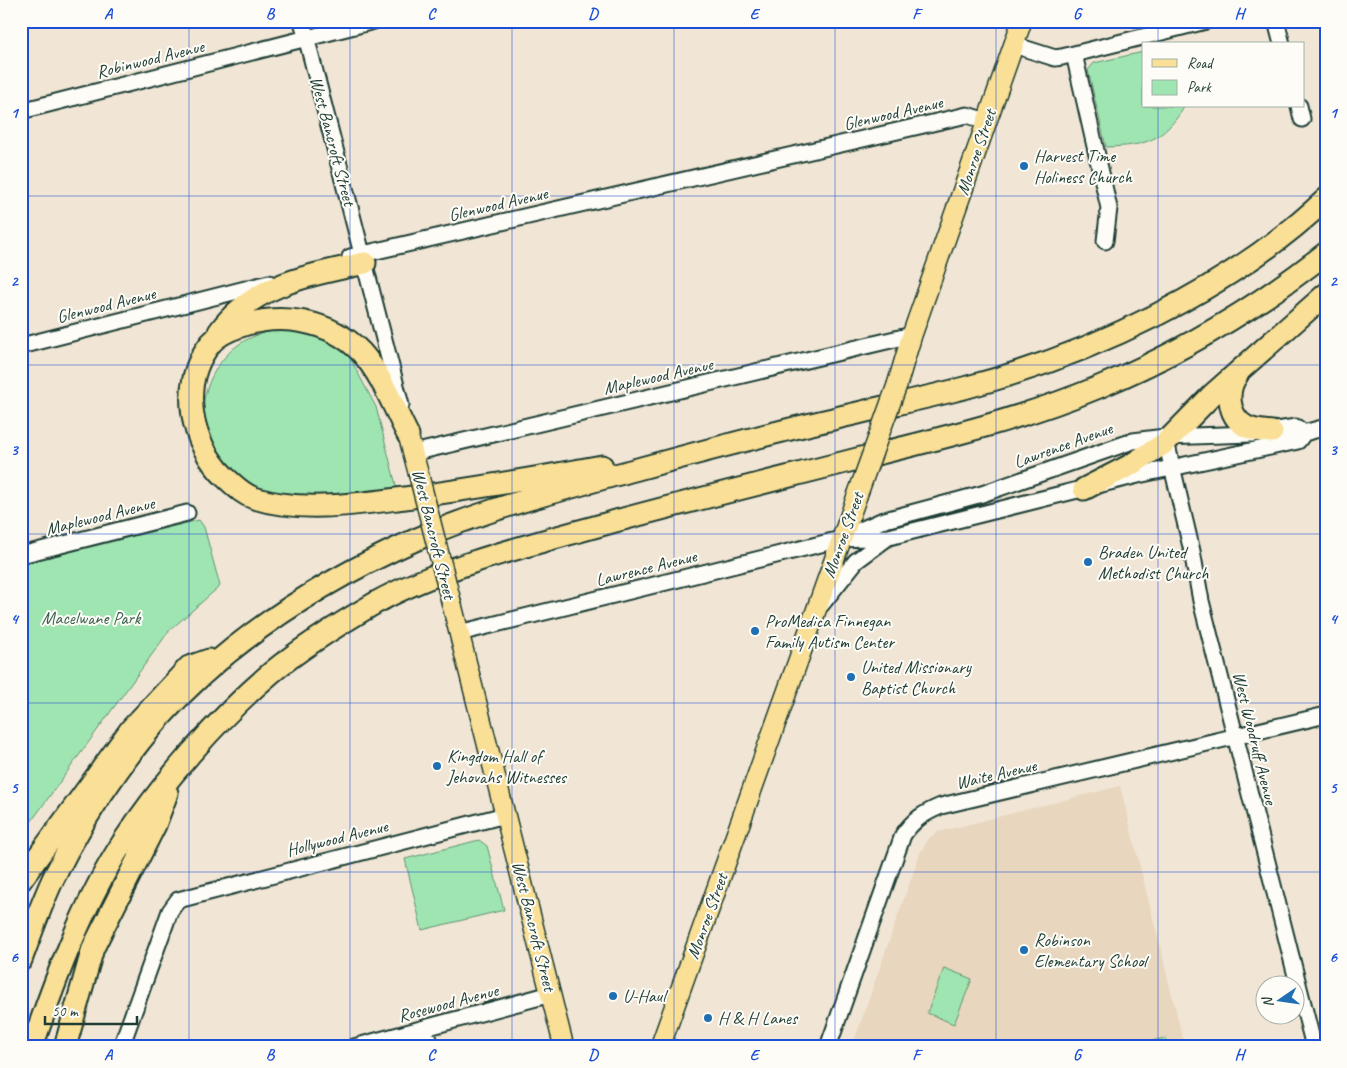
<svg xmlns="http://www.w3.org/2000/svg" width="1347" height="1068" font-family="Caveat,sans-serif">
  <style>
    .built { fill: #e8d6be }
    .green { fill: #9fe5b1; stroke: #5f9172 }
    .lines { fill: none; stroke-linecap: round; stroke-linejoin: round }
    .minor-casing { stroke: #1f3d34; stroke-width: 19 }
    .major-casing { stroke: #1f3d34; stroke-width: 22 }
    .highway-casing { stroke: #1f3d34; stroke-width: 25 }
    .minor { stroke: #fdfcf7; stroke-width: 15 }
    .major { stroke: #fadf96; stroke-width: 19 }
    .highway { stroke: #fadf96; stroke-width: 21 }
    .major-bridge-casing { stroke: #1f3d34; stroke-width: 22; stroke-linecap: butt }
    .major-bridge { stroke: #fadf96; stroke-width: 19 }
    .grid { fill: none; stroke: #1d4ed8; stroke-width: 1; stroke-opacity: 0.55 }
    .poi-dot { fill: #1f6fb2; stroke: #fdfcf7; stroke-width: 2 }
    .labels { text-anchor: middle; dominant-baseline: central; stroke-width: 4; stroke-linejoin: round; paint-order: stroke }
    .street-label { font-size: 18px; fill: #1f3d34; stroke: #fdfcf7 }
    .poi-label { font-size: 18px; fill: #1f3d34; stroke: #fdfcf7; text-anchor: start }
    .park-label { font-size: 18px; fill: #395f4d; stroke: #fdfcf7 }
    .neatline { fill: none; stroke: #1d4ed8; stroke-width: 2 }
    .grid-label { font-size: 16px; text-anchor: middle; font-weight: bold; fill: #1d4ed8 }
  </style>
  <rect width="100%" height="100%" fill="#f1e6d5"/>
  <filter id="ink" filterUnits="userSpaceOnUse"><feTurbulence type="fractalNoise" baseFrequency=".02" numOctaves="2"/><feDisplacementMap in="SourceGraphic" scale="10" xChannelSelector="R" yChannelSelector="G"/><feConvolveMatrix kernelMatrix="1 2 1 2 8 2 1 2 1" color-interpolation-filters="sRGB"/></filter>
  <g filter="url(#ink)">
    <path class="built" d="M 1120,786 L 1185,1047 L 852,1047 L 920,853 L 930,837 L 938,832 Z"/>
    <path class="green" d="M 1143,52 L 1143,106 L 1185,106 C 1163,141 1146,146 1106,147 L 1088,70 L 1094,63 Z
      M 298,328 L 318,333 L 355,354 L 351,360 L 376,407 L 397,489 C 350,494 291,509 247,485 C 238,480 230,467 223,460 C 219,455 213,451 210,446 C 190,410 212,358 246,340 C 262,331 280,330 298,328 Z
      M 199,520 L 204,527 L 220,586 L 169,631 L 28,826 L 21,800 L 21,564 Z
      M 479,840 L 487,846 L 504,910 L 422,930 L 405,859 Z
      M 944,968 L 972,979 L 954,1024 L 927,1013 Z
      M 1165,1038 L 1168,1047 L 1129,1047 L 1130,1046 Z"/>
    <g class="lines">
      <g class="minor-casing">
        <path id="minor" d="M 302,21 L 401,405
          M 1276,21 L 1282,44
          M 1014,45 L 1055,58 L 1062,57 L 1206,21
          M 1074,54 L 1109,208 L 1105,241
          M 1299,106 L 1302,119
          M 21,111 L 374,21
          M 350,257 L 967,115 L 986,121
          M 21,346 L 269,283
          M 1165,437 L 1192,551 L 1201,601 L 1314,1047
          M 413,453 L 912,335
          M 849,535 L 881,521 L 982,494 L 1133,441 L 1165,437 L 1251,434 L 1296,427 L 1304,433
          M 21,555 L 187,513
          M 821,605 L 856,561 L 887,538
          M 459,633 L 841,539 L 889,537 L 1138,475 L 1298,441 L 1304,433 L 1326,427
          M 426,1029 L 431,1047
          M 121,1047 L 170,911 L 178,900 L 505,815
          M 354,1047 L 551,994
          M 828,1047 L 903,835 C 913,820 924,813 941,806 L 1326,715"/>
      </g>
      <g class="major-casing">
        <path id="major" d="M 897,385 L 912,335 L 1022,21
          M 408,435 L 418,472
          M 452,605 L 564,1047
          M 660,1047 L 857,496"/>
      </g>
      <g class="highway-casing">
        <path id="highway" d="M 219,332 C 252,284 312,275 365,263
          M 1238,374 C 1226,389 1227,415 1245,426 C 1253,431 1264,431 1272,432
          M 408,435 C 394,408 382,375 361,352 C 330,320 280,312 238,327 C 229,330 218,335 211,343 C 178,383 190,443 225,477 C 234,485 242,494 254,498 C 301,513 357,504 405,498 C 471,489 537,478 602,466
          M 1084,489 L 1129,466 L 1165,443 L 1213,394 L 1326,294
          M 21,880 L 131,729 L 189,667 L 209,660
          M 21,960 C 31,933 41,905 53,879 C 89,806 141,730 202,675 C 264,619 338,574 415,540 C 485,509 561,490 634,470 C 700,452 766,434 833,419 C 877,408 921,399 964,388 C 1090,355 1231,289 1326,199
          M 32,1047 C 56,977 83,904 123,842 C 161,784 218,718 271,673 C 303,646 341,623 377,602 C 444,565 538,543 612,522 C 697,499 783,478 869,456 C 947,437 1024,418 1099,387 C 1181,353 1256,308 1326,253
          M 65,1047 L 93,948 L 155,825 L 167,793"/>
      </g>
      <use href="#minor" class="minor"/>
      <use href="#major" class="major"/>
      <use href="#highway" class="highway"/>
      <g class="major-bridge-casing">
        <path id="major-bridge" d="M 418,472 L 452,605
          M 857,496 L 897,385"/>
      </g>
      <use href="#major-bridge" class="major-bridge"/>
    </g>
  </g>
  <path class="grid" d="M 189,21 L 189,1047M 350,21 L 350,1047M 512,21 L 512,1047M 674,21 L 674,1047M 835,21 L 835,1047M 996,21 L 996,1047M 1158,21 L 1158,44M 1158,106 L 1158,1047M 21,196 L 1326,196M 21,365 L 1326,365M 21,534 L 1326,534M 21,703 L 1326,703M 21,872 L 1326,872"/>
  <g class="poi-dot">
    <circle cx="1024" cy="166" r="5"/>
    <circle cx="1088" cy="562" r="5"/>
    <circle cx="755" cy="631" r="5"/>
    <circle cx="851" cy="677" r="5"/>
    <circle cx="437" cy="766" r="5"/>
    <circle cx="1024" cy="950" r="5"/>
    <circle cx="613" cy="996" r="5"/>
    <circle cx="708" cy="1018" r="5"/>
  </g>
  <g class="labels">
    <g class="street-label">
      <text transform="translate(150 59) rotate(-14)">Robinwood Avenue</text>
      <text transform="translate(893 113) rotate(-13)">Glenwood Avenue</text>
      <text transform="translate(333 141) rotate(75)">West Bancroft Street</text>
      <text transform="translate(976 152) rotate(-71)">Monroe Street</text>
      <text transform="translate(498 204) rotate(-13)">Glenwood Avenue</text>
      <text transform="translate(106 305) rotate(-14)">Glenwood Avenue</text>
      <text transform="translate(658 376) rotate(-13)">Maplewood Avenue</text>
      <text transform="translate(1063 445) rotate(-20)">Lawrence Avenue</text>
      <text transform="translate(100 516) rotate(-14)">Maplewood Avenue</text>
      <text transform="translate(434 534) rotate(76)">West Bancroft Street</text>
      <text transform="translate(843 535) rotate(-70)">Monroe Street</text>
      <text transform="translate(646 568) rotate(-14)">Lawrence Avenue</text>
      <text transform="translate(1255 738) rotate(76)">West Woodruff Avenue</text>
      <text transform="translate(996 774) rotate(-13)">Waite Avenue</text>
      <text transform="translate(337 838) rotate(-14)">Hollywood Avenue</text>
      <text transform="translate(707 916) rotate(-70)">Monroe Street</text>
      <text transform="translate(534 926) rotate(76)">West Bancroft Street</text>
      <text transform="translate(448 1003) rotate(-15)">Rosewood Avenue</text>
    </g>
    <g class="poi-label">
      <text x="1034" y="156">Harvest Time<tspan x="1034" dy="21">Holiness Church</tspan></text>
      <text x="1098" y="552">Braden United<tspan x="1098" dy="21">Methodist Church</tspan></text>
      <text x="765" y="621">ProMedica Finnegan<tspan x="765" dy="21">Family Autism Center</tspan></text>
      <text x="861" y="667">United Missionary<tspan x="861" dy="21">Baptist Church</tspan></text>
      <text x="447" y="756">Kingdom Hall of<tspan x="447" dy="21">Jehovahs Witnesses</tspan></text>
      <text x="1034" y="940">Robinson<tspan x="1034" dy="21">Elementary School</tspan></text>
      <text x="623" y="996">U-Haul</text>
      <text x="718" y="1018">H &amp; H Lanes</text>
    </g>
    <g class="park-label">
      <text x="91" y="618">Macelwane Park</text>
    </g>
  </g>
  <rect width="1347" height="1068" fill="none" stroke="#fdfcf7" stroke-width="55"/>
  <rect x="1142" y="42" width="162" height="65" fill="#fdfcf7" stroke="#a4b0a9"/>
  <rect x="1152" y="59" width="25" height="8" fill="#fadf96" stroke="#a4b0a9"/>
  <text x="1187" y="68" font-size="15" fill="#1f3d34">Road</text>
  <rect x="1152" y="80" width="25" height="15" fill="#9fe5b1" stroke="#a4b0a9"/>
  <text x="1187" y="92" font-size="15" fill="#1f3d34">Park</text>
  <g transform="translate(1280 1000) rotate(257)"><circle r="24" fill="#fdfcf7" stroke="#a4b0a9"/>
  <path d="M0-4L9 19L0 12L-9 19Z" fill="#1f6fb2"/>
  <text y="-8" font-size="14" font-weight="bold" text-anchor="middle" fill="#1f3d34">N</text>
  </g>
  <path d="M45 1016v8h92v-8" fill="none" stroke="#1f3d34" stroke-width="2.5"/>
  <text x="52" y="1016" font-size="15" fill="#1f3d34" stroke="#fdfcf7" stroke-width="4" paint-order="stroke">50 m</text>
  <rect x="28" y="28" width="1292" height="1012" class="neatline"/>
  <g class="grid-label">
    <text x="108" y="19">A</text>
    <text x="270" y="19">B</text>
    <text x="431" y="19">C</text>
    <text x="593" y="19">D</text>
    <text x="754" y="19">E</text>
    <text x="916" y="19">F</text>
    <text x="1077" y="19">G</text>
    <text x="1239" y="19">H</text>
    <text x="14" y="118">1</text>
    <text x="1333" y="118">1</text>
    <text x="14" y="286">2</text>
    <text x="1333" y="286">2</text>
    <text x="14" y="455">3</text>
    <text x="1333" y="455">3</text>
    <text x="14" y="624">4</text>
    <text x="1333" y="624">4</text>
    <text x="14" y="793">5</text>
    <text x="1333" y="793">5</text>
    <text x="14" y="962">6</text>
    <text x="1333" y="962">6</text>
    <text x="108" y="1060">A</text>
    <text x="270" y="1060">B</text>
    <text x="431" y="1060">C</text>
    <text x="593" y="1060">D</text>
    <text x="754" y="1060">E</text>
    <text x="916" y="1060">F</text>
    <text x="1077" y="1060">G</text>
    <text x="1239" y="1060">H</text>
  </g>
</svg>
